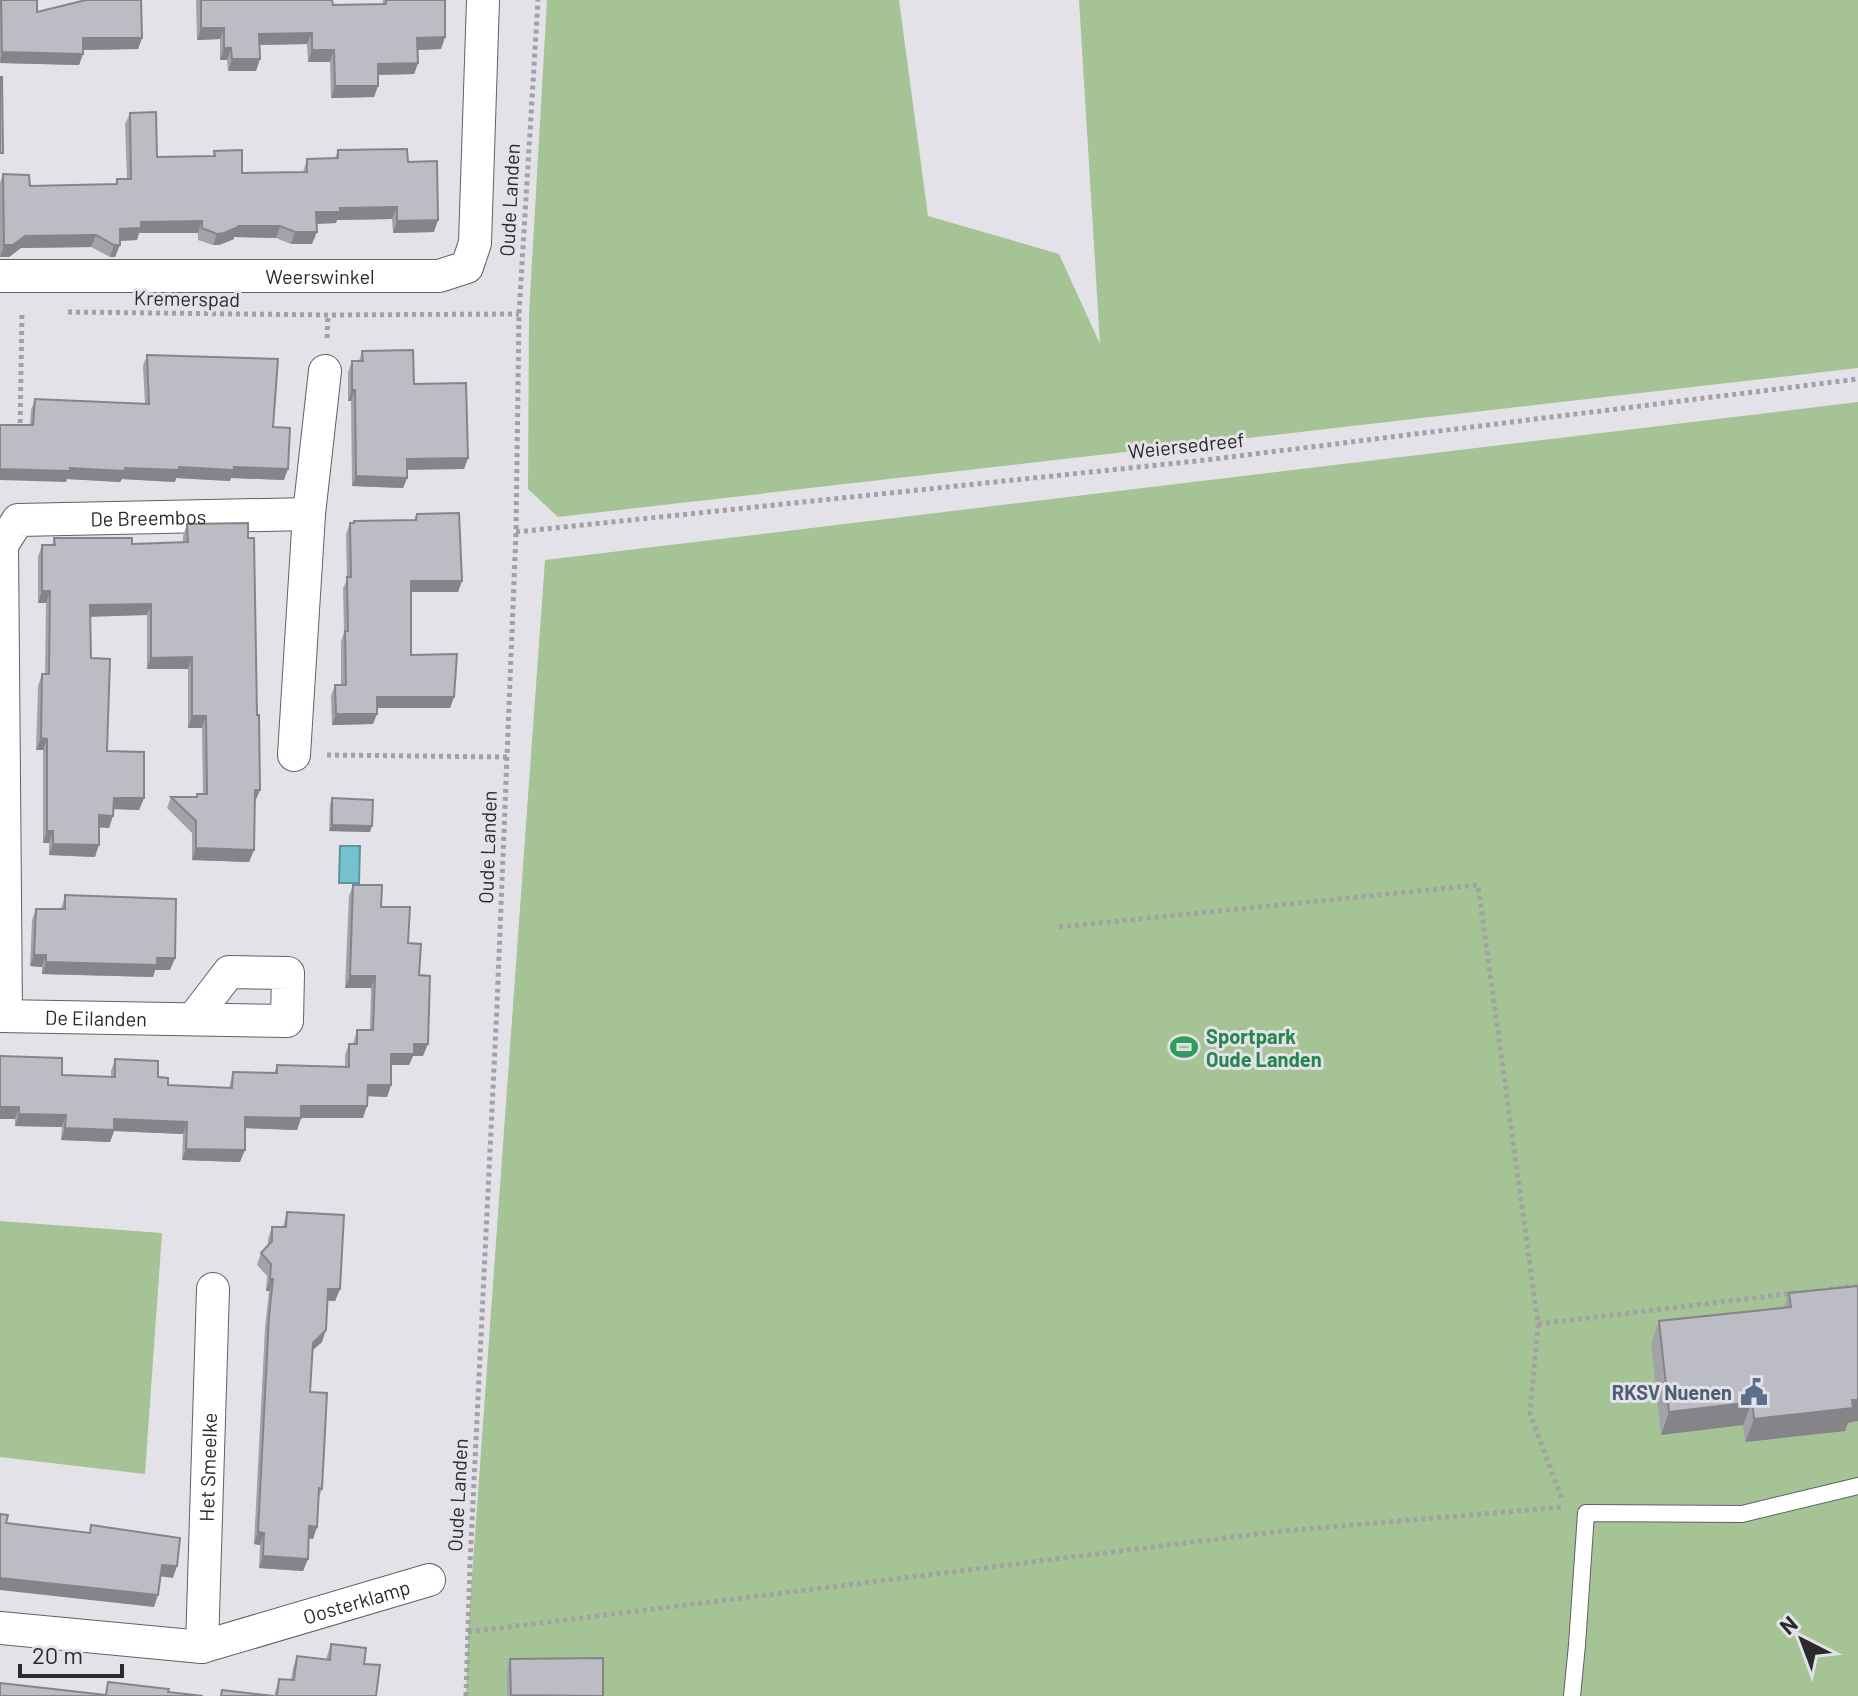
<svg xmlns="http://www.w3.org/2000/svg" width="1858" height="1696" font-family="Barlow,sans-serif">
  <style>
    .green { fill: #a5c394 }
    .water { fill: #74c2d0; stroke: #5e949f; stroke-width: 2 }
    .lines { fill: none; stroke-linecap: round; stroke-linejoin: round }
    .service-casing { stroke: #626067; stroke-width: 18 }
    .minor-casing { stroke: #626067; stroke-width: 34 }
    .path { stroke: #a2a1a7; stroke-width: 5; stroke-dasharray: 4 4; stroke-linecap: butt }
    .service { stroke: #fff; stroke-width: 16 }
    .minor { stroke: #fff; stroke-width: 32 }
    .wall { fill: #a2a2a9 }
    .shaded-wall { fill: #848489 }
    .building { fill: #bcbcc4; stroke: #848489; stroke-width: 2 }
    .labels { text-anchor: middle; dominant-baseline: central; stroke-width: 6; stroke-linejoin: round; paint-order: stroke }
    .street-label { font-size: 20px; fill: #2a292c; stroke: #e3e2e9 }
    .leisure-label { font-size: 20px; font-weight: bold; fill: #27864d; stroke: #e3e2e9; text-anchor: start }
    .service-label { font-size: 20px; font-weight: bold; fill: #4e5e75; stroke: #e3e2e9; text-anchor: end }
  </style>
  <rect width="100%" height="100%" fill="#e3e2e9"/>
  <path class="green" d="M 547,0 L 899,0 L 928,216 L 1059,254 L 1100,344 L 1079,0 L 1858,0 L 1858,368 L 558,517 L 528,489 L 529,314 Z
    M 1858,402 L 1858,1696 L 466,1696 L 468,1632 L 545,560 Z
    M 0,1221 L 162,1233 L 145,1474 L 0,1457 Z"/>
  <path class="water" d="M 340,846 L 360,846 L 359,883 L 339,883 Z"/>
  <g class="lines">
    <g class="service-casing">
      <path id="service" d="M 1572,1696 L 1577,1645 L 1586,1513 L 1742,1514 L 1858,1486"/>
    </g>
    <g class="minor-casing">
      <g id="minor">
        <path id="s1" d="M 0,276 L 439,276 L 467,267 L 475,243 L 483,0"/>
        <path d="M 0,545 L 2,545 L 6,1016"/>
        <path id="s2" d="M 2,545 L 18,520 L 309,514"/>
        <path d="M 294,755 L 309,514 L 325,371"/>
        <path id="s3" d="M 0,1016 L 287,1021 L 288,973 L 229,972 L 193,1019"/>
        <path id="s4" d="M 0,1628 L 202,1647 L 429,1580"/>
        <path id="s5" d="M 202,1647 L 213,1289"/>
      </g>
    </g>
    <path class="path" d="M 68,312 L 328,315 L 519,314
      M 327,338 L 328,315
      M 20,431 L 22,312
      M 516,532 L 1206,460 L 1858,379
      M 327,755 L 507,757
      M 1059,927 L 1478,885 L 1538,1324 L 1530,1414 L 1563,1502
      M 1829,1289 L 1858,1286
      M 1538,1324 L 1795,1293
      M 468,1632 L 1282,1531 L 1564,1507
      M 466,1696 L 470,1564 L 497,1006 L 516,532 L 519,314 L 538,0"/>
    <use href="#service" class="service"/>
    <use href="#minor" class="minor"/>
  </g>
  <path class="wall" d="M 0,0 L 37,12 L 142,38 L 138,49 L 83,50 L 79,65 L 0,63 Z
    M 196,0 L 332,0 L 333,5 L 382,4 L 383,0 L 445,0 L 445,37 L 441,49 L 418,50 L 418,63 L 414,74 L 378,75 L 374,97 L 331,98 L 330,62 L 308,62 L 307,44 L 260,45 L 256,71 L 228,71 L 227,60 L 220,60 L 220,39 L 197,40 Z
    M 130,113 L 157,157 L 213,156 L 214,151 L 242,173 L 303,172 L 307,159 L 335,158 L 338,150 L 408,162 L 434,232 L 393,233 L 392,219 L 337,220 L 336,223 L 316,224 L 312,244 L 291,244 L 276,238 L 234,237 L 234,239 L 219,245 L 213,245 L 198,240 L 198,233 L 139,233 L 137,240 L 120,241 L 115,257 L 110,257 L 91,247 L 21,248 L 9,257 L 0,257 L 0,183 L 3,174 L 30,186 L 115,184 L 117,179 L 127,179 L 125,124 Z
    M 362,351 L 414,384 L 468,458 L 464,469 L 407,469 L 407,478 L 403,488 L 352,486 L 351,401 L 348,401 L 348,372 L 352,361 L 359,361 Z
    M 147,355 L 273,427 L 284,480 L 231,478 L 230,481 L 176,478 L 175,482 L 122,479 L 120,482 L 67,479 L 66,482 L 30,425 L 31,410 L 35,399 L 145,404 L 143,366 Z
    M 417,514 L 462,581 L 458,592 L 411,592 L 411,655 L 454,697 L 450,708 L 377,708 L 373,724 L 332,725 L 331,696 L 335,685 L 341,685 L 341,642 L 344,632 L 343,588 L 347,580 L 346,534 L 350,523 L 353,523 L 354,521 L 414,520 Z
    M 187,524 L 255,802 L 254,850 L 249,862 L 192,860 L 192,833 L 167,808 L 171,797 L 196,797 L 197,794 L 203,794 L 202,728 L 188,728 L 188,669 L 147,669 L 147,615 L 90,616 L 91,658 L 107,751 L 144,798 L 139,810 L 114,809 L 109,828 L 99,827 L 95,857 L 49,855 L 49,843 L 43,843 L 43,750 L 36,750 L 38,686 L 42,674 L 45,674 L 46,603 L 38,603 L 38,557 L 42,545 L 52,545 L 54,538 L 132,544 L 183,543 L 183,536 Z
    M 332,798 L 370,832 L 329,831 L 330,804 Z
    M 353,885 L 381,907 L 408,943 L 419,975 L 423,1056 L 413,1056 L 409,1065 L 391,1065 L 391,1085 L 387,1097 L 368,1096 L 363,1118 L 301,1118 L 297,1130 L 245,1128 L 240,1162 L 182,1160 L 183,1134 L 114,1131 L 110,1142 L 61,1140 L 62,1127 L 15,1126 L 15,1119 L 0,1119 L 0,1056 L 62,1075 L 111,1077 L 111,1071 L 115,1059 L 158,1077 L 168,1085 L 229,1088 L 233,1072 L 274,1073 L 277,1065 L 345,1067 L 345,1055 L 349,1044 L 353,1044 L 357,1030 L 370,1030 L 371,988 L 345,988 L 349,896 Z
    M 65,895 L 175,958 L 170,970 L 155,970 L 153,977 L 42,974 L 42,967 L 30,966 L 32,920 L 36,909 L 61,909 Z
    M 287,1212 L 340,1289 L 335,1301 L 328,1301 L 322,1342 L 312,1351 L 310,1392 L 322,1489 L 319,1497 L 313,1539 L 309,1538 L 308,1559 L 303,1571 L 259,1568 L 260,1545 L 254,1544 L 265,1328 L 269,1291 L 266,1291 L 267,1276 L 257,1265 L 261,1253 L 268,1246 L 268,1239 L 272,1227 L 283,1227 Z
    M 1789,1293 L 1848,1423 L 1845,1431 L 1745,1442 L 1743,1425 L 1661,1435 L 1651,1344 L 1659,1321 L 1784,1307 Z
    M 331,1644 L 364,1664 L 376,1696 L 274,1696 L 279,1679 L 291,1680 L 293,1668 L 297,1656 L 326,1659 Z
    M 510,1659 L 603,1696 L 507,1696 L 507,1669 Z"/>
  <path class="shaded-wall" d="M 201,28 L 224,28 L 220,39 L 197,40 Z
    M 312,33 L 307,44 L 255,45 L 259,34 Z
    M 445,37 L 441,49 L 413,50 L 417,38 Z
    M 83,38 L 142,38 L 138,49 L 79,50 Z
    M 224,48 L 231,48 L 227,60 L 220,60 Z
    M 312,50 L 334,50 L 330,62 L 308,62 Z
    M 2,52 L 83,54 L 79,65 L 0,63 Z
    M 232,59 L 260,59 L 256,71 L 228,71 Z
    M 418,63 L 414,74 L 374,75 L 378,64 Z
    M 335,86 L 378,86 L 374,97 L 331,98 Z
    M 397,207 L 392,219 L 337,220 L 336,223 L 312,224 L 316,212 L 340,208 Z
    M 438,220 L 434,232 L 393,233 L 397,221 Z
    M 202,221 L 198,233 L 139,233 L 137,240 L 116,241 L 120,229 L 141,222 Z
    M 238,226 L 280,226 L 276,238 L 234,237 L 234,239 L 219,245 L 213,245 L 217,234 Z
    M 295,232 L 317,232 L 312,244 L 291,244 Z
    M 96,235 L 91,247 L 21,248 L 9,257 L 0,257 L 4,245 L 25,236 Z
    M 114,245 L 120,245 L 115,257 L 110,257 Z
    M 352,390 L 355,390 L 351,401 L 348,401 Z
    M 468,458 L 464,469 L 403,470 L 407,459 Z
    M 234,467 L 288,469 L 284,480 L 231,478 L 230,481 L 176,478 L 175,482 L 122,479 L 120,482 L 67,479 L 66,482 L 0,480 L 0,469 Z
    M 356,476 L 407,478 L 403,488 L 352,486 Z
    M 411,581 L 462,581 L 458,592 L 408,592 Z
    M 42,591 L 50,591 L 46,603 L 38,603 Z
    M 151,604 L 147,615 L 86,617 L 90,605 Z
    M 192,657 L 188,669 L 147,669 L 151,658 Z
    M 377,697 L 454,697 L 450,708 L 373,708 Z
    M 336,714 L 377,714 L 373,724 L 332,725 Z
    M 192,716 L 206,716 L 202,728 L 188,728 Z
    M 41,738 L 47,739 L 43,750 L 36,750 Z
    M 255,790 L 260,790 L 255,802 L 251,802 Z
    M 114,798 L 144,798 L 139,810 L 110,809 Z
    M 99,815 L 113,816 L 109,828 L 95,827 Z
    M 332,825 L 372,826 L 370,832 L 329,831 Z
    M 47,831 L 53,831 L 49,843 L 43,843 Z
    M 53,844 L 99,845 L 95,857 L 49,855 Z
    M 196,848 L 254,850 L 249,862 L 192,860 Z
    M 34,955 L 46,955 L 42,967 L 30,966 Z
    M 157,958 L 175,958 L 170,970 L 155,970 L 153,977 L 42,974 L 46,962 Z
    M 350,976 L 375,976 L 371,988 L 345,988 Z
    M 414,1044 L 428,1044 L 423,1056 L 413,1056 L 409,1065 L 387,1065 L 391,1054 Z
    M 368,1085 L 391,1085 L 387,1097 L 364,1096 Z
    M 301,1106 L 367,1106 L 363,1118 L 297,1118 Z
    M 0,1107 L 19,1107 L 15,1119 L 0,1119 Z
    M 19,1114 L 66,1115 L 62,1127 L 15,1126 Z
    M 245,1117 L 301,1118 L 297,1130 L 241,1128 Z
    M 114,1119 L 187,1122 L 183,1134 L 114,1131 L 110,1142 L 61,1140 L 65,1128 Z
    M 186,1149 L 245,1150 L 240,1162 L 182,1160 Z
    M 270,1279 L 273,1279 L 269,1291 L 266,1291 Z
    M 328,1289 L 340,1289 L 335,1301 L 324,1300 Z
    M 326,1330 L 322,1342 L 308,1354 L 313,1343 Z
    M 1852,1400 L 1858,1400 L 1858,1421 L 1848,1423 L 1845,1431 L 1745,1442 L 1754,1419 Z
    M 1752,1402 L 1743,1425 L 1661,1435 L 1669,1412 Z
    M 309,1526 L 317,1527 L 313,1539 L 305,1538 Z
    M 258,1532 L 264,1533 L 260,1545 L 254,1544 Z
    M 263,1556 L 308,1559 L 303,1571 L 259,1568 Z
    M 162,1565 L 177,1566 L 173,1578 L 158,1576 Z
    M 0,1578 L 158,1595 L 154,1607 L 0,1590 Z"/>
  <path class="building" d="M 1,0 L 37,0 L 37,12 L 86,0 L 141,0 L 142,38 L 83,38 L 83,54 L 2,52 Z
    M 201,0 L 332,0 L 333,5 L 386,4 L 386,0 L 445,0 L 445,37 L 417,38 L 418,63 L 378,64 L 378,86 L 335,86 L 334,50 L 312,50 L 312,33 L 259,34 L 260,59 L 232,59 L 231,48 L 224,48 L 224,28 L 201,28 Z
    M 0,77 L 2,77 L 3,153 L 0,153 Z
    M 156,112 L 157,157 L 215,156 L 214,151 L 242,150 L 242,173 L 307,172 L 307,159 L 338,158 L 338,150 L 407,149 L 408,162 L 437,161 L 438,220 L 397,221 L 397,207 L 340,208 L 340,212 L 316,212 L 317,232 L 295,232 L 280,226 L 238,226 L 238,227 L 224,233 L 217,234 L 202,228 L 202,221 L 141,222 L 141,228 L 120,229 L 120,245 L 114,245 L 96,235 L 25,236 L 13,245 L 4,245 L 3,174 L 29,175 L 30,186 L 117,184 L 117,179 L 131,179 L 130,113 Z
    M 413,350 L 414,384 L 466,383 L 468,458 L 407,459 L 407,478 L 356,476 L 355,390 L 352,390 L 352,361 L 363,361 L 362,351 Z
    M 147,355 L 278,359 L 273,427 L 290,428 L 288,469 L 234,467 L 234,470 L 179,467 L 179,470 L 125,468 L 125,471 L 70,468 L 70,471 L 0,469 L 0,425 L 33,425 L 35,399 L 149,404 Z
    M 459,513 L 462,581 L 411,581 L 411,655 L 457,654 L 454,697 L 377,697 L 377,714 L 336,714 L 335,685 L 346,685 L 345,631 L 348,631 L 347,577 L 351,577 L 350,523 L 354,523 L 354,521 L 416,520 L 417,514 Z
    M 248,523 L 248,538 L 254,538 L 257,715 L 259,715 L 260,790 L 255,790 L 254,850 L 196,848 L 196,821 L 171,797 L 197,797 L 197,794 L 207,794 L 206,716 L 192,716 L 192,657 L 151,658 L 151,604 L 90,605 L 91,658 L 110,659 L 107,751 L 144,752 L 144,798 L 114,798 L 113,816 L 99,815 L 99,845 L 53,844 L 53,831 L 47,831 L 47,739 L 41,738 L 42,674 L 49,674 L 50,591 L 42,591 L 42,545 L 55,545 L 54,538 L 132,538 L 132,544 L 188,542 L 187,524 Z
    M 332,798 L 373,800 L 372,826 L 332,825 Z
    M 353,885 L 382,885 L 381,907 L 410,907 L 408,943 L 421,944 L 419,975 L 430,976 L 428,1044 L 414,1044 L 414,1054 L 391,1054 L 391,1085 L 368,1085 L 367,1106 L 301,1106 L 301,1118 L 245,1117 L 245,1150 L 186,1149 L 187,1122 L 114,1119 L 114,1130 L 65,1128 L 66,1115 L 19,1114 L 19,1107 L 0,1107 L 0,1056 L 62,1058 L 62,1075 L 115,1077 L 115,1059 L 158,1061 L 158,1077 L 168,1078 L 168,1085 L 232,1088 L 233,1072 L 277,1073 L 277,1065 L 349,1067 L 349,1044 L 357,1044 L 357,1030 L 373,1030 L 375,976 L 350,976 Z
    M 65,895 L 176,899 L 175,958 L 157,958 L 157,965 L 46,962 L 46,955 L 34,955 L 36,909 L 65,909 Z
    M 287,1212 L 344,1215 L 340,1289 L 328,1289 L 326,1330 L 313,1343 L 310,1392 L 327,1393 L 322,1489 L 319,1488 L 317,1527 L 309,1526 L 308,1559 L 263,1556 L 264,1533 L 258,1532 L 269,1317 L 273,1279 L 270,1279 L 271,1264 L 261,1253 L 272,1241 L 272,1227 L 286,1227 Z
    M 1858,1286 L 1858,1400 L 1852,1400 L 1853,1408 L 1754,1419 L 1752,1402 L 1669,1412 L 1659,1321 L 1791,1307 L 1789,1293 Z
    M 0,1514 L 8,1515 L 6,1523 L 90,1533 L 91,1525 L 180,1538 L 177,1566 L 162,1565 L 158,1595 L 0,1578 Z
    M 331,1644 L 366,1648 L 364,1664 L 380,1665 L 376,1696 L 277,1696 L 279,1679 L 294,1680 L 297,1656 L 330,1660 Z
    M 603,1658 L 603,1696 L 511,1695 L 510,1659 Z
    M 108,1682 L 169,1689 L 168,1692 L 203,1696 L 0,1696 L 0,1683 L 106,1695 Z
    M 222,1690 L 274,1696 L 221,1696 Z"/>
  <defs>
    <g id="stadium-bare" transform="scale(2.16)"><path d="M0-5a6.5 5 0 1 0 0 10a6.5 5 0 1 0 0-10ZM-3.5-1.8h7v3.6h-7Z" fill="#2e9e5b" stroke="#e3e2e9" stroke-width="2.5" paint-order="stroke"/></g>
    <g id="civic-bare" transform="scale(2.16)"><path d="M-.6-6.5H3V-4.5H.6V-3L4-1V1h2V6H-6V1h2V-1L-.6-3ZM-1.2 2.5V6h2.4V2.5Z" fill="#5c6f8a" stroke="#e3e2e9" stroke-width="2.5" paint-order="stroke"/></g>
  </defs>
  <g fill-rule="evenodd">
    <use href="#stadium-bare" x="1184" y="1047"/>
    <use href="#civic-bare" x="1754" y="1392"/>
  </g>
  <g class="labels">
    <g class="street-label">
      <text transform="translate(509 200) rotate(-87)">Oude Landen</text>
      <text stroke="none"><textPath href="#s1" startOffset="320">Weerswinkel</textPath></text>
      <text transform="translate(187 298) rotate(1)">Kremerspad</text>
      <text transform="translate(1186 445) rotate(-6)">Weiersedreef</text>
      <text stroke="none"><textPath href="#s2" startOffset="160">De Breembos</textPath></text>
      <text transform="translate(487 847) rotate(-88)">Oude Landen</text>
      <text stroke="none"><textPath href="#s3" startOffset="96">De Eilanden</textPath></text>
      <text stroke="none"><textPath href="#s5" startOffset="180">Het Smeelke</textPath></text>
      <text transform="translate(457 1495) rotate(-87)">Oude Landen</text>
      <text stroke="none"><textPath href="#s4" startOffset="364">Oosterklamp</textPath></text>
    </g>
    <g class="leisure-label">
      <text x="1206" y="1036">Sportpark<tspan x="1206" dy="23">Oude Landen</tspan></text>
    </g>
    <g class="service-label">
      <text x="1732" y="1392">RKSV Nuenen</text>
    </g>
  </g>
  <g transform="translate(1802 1640) rotate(318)" stroke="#e3e2e9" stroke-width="6" paint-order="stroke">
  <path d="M0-6L14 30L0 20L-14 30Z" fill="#2a292c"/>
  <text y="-12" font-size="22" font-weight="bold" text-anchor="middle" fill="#2a292c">N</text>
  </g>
  <path d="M20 1664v12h102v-12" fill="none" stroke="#2a292c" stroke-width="4"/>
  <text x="32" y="1664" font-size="24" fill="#2a292c" stroke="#e3e2e9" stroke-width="6" paint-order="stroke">20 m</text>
</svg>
